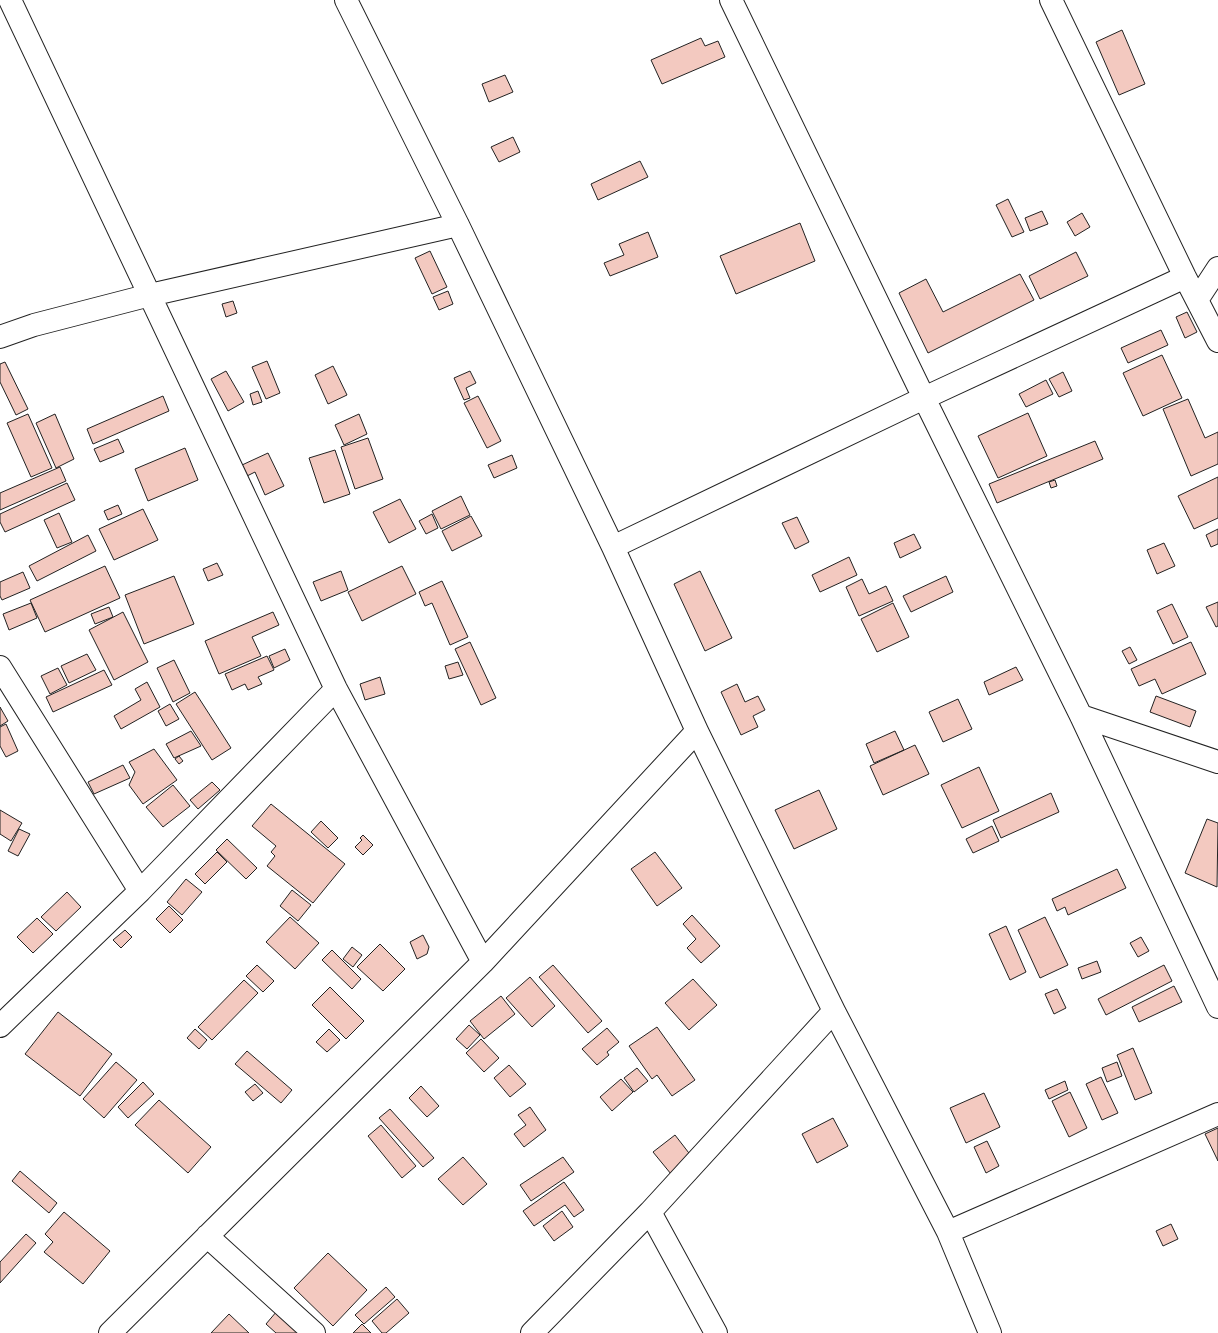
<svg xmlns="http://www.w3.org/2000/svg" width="1218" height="1333" font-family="Figtree,sans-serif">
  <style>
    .building { fill: #f3c9c0; stroke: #222 }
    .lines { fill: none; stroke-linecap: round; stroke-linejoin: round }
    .minor-casing { stroke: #222; stroke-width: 24 }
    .minor { stroke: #fff; stroke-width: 22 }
  </style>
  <rect width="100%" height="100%" fill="#fff"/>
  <path class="building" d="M 1122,30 L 1145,84 L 1119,95 L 1096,42 Z
    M 701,38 L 705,46 L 718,41 L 725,57 L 662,84 L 651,60 Z
    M 505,75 L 513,92 L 489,102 L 482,84 Z
    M 513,137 L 520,152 L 499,162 L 491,147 Z
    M 640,161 L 648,177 L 598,200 L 591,184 Z
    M 1008,199 L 1024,232 L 1012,237 L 996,205 Z
    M 1042,211 L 1048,224 L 1030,231 L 1025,218 Z
    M 1082,213 L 1090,227 L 1075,236 L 1067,222 Z
    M 800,223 L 815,261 L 736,294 L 720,256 Z
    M 648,232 L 658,257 L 610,276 L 604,263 L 624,255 L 619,244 Z
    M 430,251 L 447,287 L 432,294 L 415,258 Z
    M 1076,252 L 1088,276 L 1040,299 L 1029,276 Z
    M 1020,274 L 1034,300 L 928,353 L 899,293 L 926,279 L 943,312 Z
    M 448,291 L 453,304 L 439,310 L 433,297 Z
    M 233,301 L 237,313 L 226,317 L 222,304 Z
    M 1187,312 L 1197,332 L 1185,338 L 1176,317 Z
    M 1161,330 L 1168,345 L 1128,363 L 1121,348 Z
    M 1162,355 L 1182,398 L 1143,416 L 1123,373 Z
    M 267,361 L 280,393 L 266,399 L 252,367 Z
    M 5,362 L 28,409 L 16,415 L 0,382 L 0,364 Z
    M 333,366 L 347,395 L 328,404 L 315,375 Z
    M 226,371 L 244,402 L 228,411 L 211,379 Z
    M 470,371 L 476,383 L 466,388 L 470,398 L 464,400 L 454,378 Z
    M 1063,372 L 1072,391 L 1059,397 L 1049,379 Z
    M 1046,380 L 1053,394 L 1026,407 L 1019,394 Z
    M 258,391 L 262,402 L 253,405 L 250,394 Z
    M 163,396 L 169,411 L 93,444 L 87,429 Z
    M 478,396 L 501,441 L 487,448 L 464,403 Z
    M 1188,399 L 1205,438 L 1218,432 L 1218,464 L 1191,476 L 1163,409 Z
    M 1028,413 L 1047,456 L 998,478 L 978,436 Z
    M 28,414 L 52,468 L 31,477 L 7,423 Z
    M 55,414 L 74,459 L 56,468 L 36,423 Z
    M 359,414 L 367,434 L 344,445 L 335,425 Z
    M 368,438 L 383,479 L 355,489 L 341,447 Z
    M 118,439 L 124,452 L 100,462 L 94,449 Z
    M 1095,441 L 1103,459 L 997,503 L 989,484 Z
    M 185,448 L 198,480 L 148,501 L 135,469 Z
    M 335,450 L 350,494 L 324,503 L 309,458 Z
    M 268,453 L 284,486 L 265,495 L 255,472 L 247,476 L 242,465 Z
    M 512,455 L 517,468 L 494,478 L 488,465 Z
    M 60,467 L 66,481 L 0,510 L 0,493 Z
    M 1218,477 L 1218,518 L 1194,529 L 1178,496 Z
    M 1055,480 L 1057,486 L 1051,488 L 1049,482 Z
    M 67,483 L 75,500 L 5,532 L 0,522 L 0,514 Z
    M 461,496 L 470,515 L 441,529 L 432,511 Z
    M 400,499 L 416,529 L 389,543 L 373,512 Z
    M 118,505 L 122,514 L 108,520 L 104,511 Z
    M 143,509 L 158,540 L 114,560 L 99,529 Z
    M 59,513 L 72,542 L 57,548 L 44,520 Z
    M 432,514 L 438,528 L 426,534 L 419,521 Z
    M 471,516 L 482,536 L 452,551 L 442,531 Z
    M 797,517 L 809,542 L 795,549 L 782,523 Z
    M 1218,529 L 1218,544 L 1211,547 L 1206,535 Z
    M 914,534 L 921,548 L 900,558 L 894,543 Z
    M 88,535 L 96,551 L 37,581 L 29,566 Z
    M 1164,543 L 1175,566 L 1157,574 L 1147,550 Z
    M 849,557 L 857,575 L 820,592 L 812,575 Z
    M 217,563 L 223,575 L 208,581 L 203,569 Z
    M 105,566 L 120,598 L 45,632 L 30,600 Z
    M 402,566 L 416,594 L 362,621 L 348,592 Z
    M 341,571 L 348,590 L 321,601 L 313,582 Z
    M 700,571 L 732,638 L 705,651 L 674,584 Z
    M 23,572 L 30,588 L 2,600 L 0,596 L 0,582 Z
    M 174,576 L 194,624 L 144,644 L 125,595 Z
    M 946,576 L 953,592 L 911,612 L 903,596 Z
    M 862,579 L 869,594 L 886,586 L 893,601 L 859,616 L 846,587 Z
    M 442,581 L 468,637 L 450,645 L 432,603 L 425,606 L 419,592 Z
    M 1218,602 L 1218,626 L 1216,627 L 1206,607 Z
    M 31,603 L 37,618 L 9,630 L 3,614 Z
    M 893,603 L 909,637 L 877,652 L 861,619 Z
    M 1172,604 L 1188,637 L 1173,644 L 1157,611 Z
    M 109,607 L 113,617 L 95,624 L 91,614 Z
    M 123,612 L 148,662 L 114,680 L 89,630 Z
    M 273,612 L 279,625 L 252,637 L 261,656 L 219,674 L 205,641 Z
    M 470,642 L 496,698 L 481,705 L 455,649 Z
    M 1191,642 L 1206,674 L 1162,694 L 1155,679 L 1139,686 L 1131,669 Z
    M 1130,647 L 1137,660 L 1129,664 L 1122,651 Z
    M 285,649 L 290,660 L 274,668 L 269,656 Z
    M 87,654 L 96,670 L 69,683 L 61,666 Z
    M 267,656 L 274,670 L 258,677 L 262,684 L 248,690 L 245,684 L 232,690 L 225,674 Z
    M 174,660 L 190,693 L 173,702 L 157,668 Z
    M 458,662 L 463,675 L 449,679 L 445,666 Z
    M 1016,667 L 1023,680 L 989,695 L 984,682 Z
    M 58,668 L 67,685 L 50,694 L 41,676 Z
    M 104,670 L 112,685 L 53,712 L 46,697 Z
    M 380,677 L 385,694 L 365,700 L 360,684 Z
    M 147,682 L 160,707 L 121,729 L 114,716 L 141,700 L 135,689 Z
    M 737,684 L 745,702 L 758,696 L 765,710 L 753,716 L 758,727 L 741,735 L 721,692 Z
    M 195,692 L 231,748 L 212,760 L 176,704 Z
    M 1156,696 L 1196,711 L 1190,727 L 1150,712 Z
    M 958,699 L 972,729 L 943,742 L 929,712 Z
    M 170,704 L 179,719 L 166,726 L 158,711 Z
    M 0,707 L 8,721 L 0,726 Z
    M 6,724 L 18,751 L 6,757 L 0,746 L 0,727 Z
    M 191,731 L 201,746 L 174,758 L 166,744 Z
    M 895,731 L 904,750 L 874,763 L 866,744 Z
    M 915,745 L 929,774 L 883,795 L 870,766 Z
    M 154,749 L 177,780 L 143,804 L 129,785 L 135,772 L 129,762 Z
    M 179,756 L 183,761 L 179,764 L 175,759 Z
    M 123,765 L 130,778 L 94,794 L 88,782 Z
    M 979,767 L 999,811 L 962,828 L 941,785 Z
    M 212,782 L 220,790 L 198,809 L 190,800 Z
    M 173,785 L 190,806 L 163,827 L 146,807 Z
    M 819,790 L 837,829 L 794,849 L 775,810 Z
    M 1051,793 L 1059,812 L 1001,838 L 993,820 Z
    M 271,804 L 345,864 L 313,903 L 267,866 L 275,856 L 271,852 L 276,846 L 252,826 Z
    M 0,810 L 22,823 L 11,841 L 0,834 Z
    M 1207,819 L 1218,823 L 1217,887 L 1185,873 Z
    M 321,821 L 338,838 L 328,848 L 311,832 Z
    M 992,826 L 999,841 L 973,853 L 966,839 Z
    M 19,829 L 30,834 L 18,856 L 8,851 Z
    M 363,835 L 373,845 L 363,855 L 355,847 L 362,840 L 360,838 Z
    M 227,839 L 257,868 L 246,879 L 216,850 Z
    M 217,852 L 227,862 L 205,884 L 195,874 Z
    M 655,852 L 682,888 L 657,906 L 631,869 Z
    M 1117,869 L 1126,888 L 1068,915 L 1065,907 L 1057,911 L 1052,899 Z
    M 186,879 L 202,892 L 182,915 L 167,902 Z
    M 292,890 L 311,905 L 298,921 L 280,906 Z
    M 67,892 L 81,907 L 56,931 L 41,917 Z
    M 169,906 L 183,920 L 170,933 L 156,919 Z
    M 692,915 L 720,946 L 701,963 L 687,948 L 696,939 L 683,924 Z
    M 290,917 L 319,943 L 295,969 L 266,942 Z
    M 1045,917 L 1068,965 L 1040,978 L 1018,930 Z
    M 37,918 L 53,934 L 33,953 L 17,937 Z
    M 1006,926 L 1026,972 L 1010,980 L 989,934 Z
    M 125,930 L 132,937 L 121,948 L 113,940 Z
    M 423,935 L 429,947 L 427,954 L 417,959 L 410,942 Z
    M 1141,937 L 1149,951 L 1138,957 L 1130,943 Z
    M 380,944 L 405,969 L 383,991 L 357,967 Z
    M 352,947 L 362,955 L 353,967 L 343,959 Z
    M 332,950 L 361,979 L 352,989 L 322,960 Z
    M 1097,961 L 1101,972 L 1082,979 L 1078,968 Z
    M 257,965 L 274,981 L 263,992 L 246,976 Z
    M 553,965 L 602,1021 L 588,1033 L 539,977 Z
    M 1164,965 L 1172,981 L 1106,1015 L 1098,999 Z
    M 530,977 L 555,1006 L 532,1027 L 506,998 Z
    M 693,979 L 717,1005 L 689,1030 L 665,1003 Z
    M 244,980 L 258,993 L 212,1040 L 198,1027 Z
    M 1174,986 L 1182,1002 L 1139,1022 L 1132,1007 Z
    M 330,987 L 364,1021 L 346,1039 L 312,1005 Z
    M 1057,989 L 1066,1008 L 1054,1014 L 1045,994 Z
    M 501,996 L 515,1014 L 484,1039 L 470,1021 Z
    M 58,1012 L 112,1054 L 80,1096 L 25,1054 Z
    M 469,1025 L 480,1035 L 467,1049 L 456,1039 Z
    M 657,1027 L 695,1080 L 672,1096 L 657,1075 L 652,1079 L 629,1046 Z
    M 607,1028 L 619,1042 L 607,1052 L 609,1055 L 597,1065 L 582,1049 Z
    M 195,1029 L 207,1040 L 199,1049 L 187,1038 Z
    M 329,1029 L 340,1040 L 327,1052 L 316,1042 Z
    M 481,1039 L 499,1058 L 484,1072 L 466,1053 Z
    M 1133,1048 L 1152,1093 L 1135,1100 L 1117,1055 Z
    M 247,1051 L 292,1090 L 281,1103 L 235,1064 Z
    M 116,1062 L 137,1080 L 104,1118 L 83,1099 Z
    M 1117,1062 L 1122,1076 L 1107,1082 L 1102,1068 Z
    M 509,1065 L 526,1084 L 510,1097 L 494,1078 Z
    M 637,1068 L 648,1081 L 634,1092 L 624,1078 Z
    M 1101,1077 L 1118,1113 L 1102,1120 L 1086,1084 Z
    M 621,1079 L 633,1092 L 612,1111 L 600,1097 Z
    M 1065,1081 L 1068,1090 L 1049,1099 L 1045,1090 Z
    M 143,1082 L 154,1094 L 128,1118 L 118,1107 Z
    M 255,1084 L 263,1093 L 253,1101 L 245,1092 Z
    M 421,1086 L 439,1106 L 427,1117 L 409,1098 Z
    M 1070,1092 L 1087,1128 L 1069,1137 L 1052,1101 Z
    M 984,1093 L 1000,1127 L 966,1143 L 950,1108 Z
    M 159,1100 L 211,1147 L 188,1173 L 135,1125 Z
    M 530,1107 L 546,1130 L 524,1147 L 514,1134 L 526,1125 L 518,1115 Z
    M 390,1109 L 434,1158 L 423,1167 L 379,1118 Z
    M 833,1118 L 848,1146 L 817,1163 L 802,1134 Z
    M 381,1125 L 416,1166 L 402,1178 L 368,1136 Z
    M 1218,1128 L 1218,1161 L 1205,1134 Z
    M 675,1135 L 692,1157 L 671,1174 L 653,1152 Z
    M 987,1141 L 999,1166 L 986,1173 L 974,1147 Z
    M 463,1157 L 487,1184 L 463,1205 L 438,1179 Z
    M 563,1157 L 574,1172 L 531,1201 L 520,1185 Z
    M 20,1171 L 57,1203 L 49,1213 L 12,1181 Z
    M 564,1182 L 584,1210 L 574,1217 L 565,1205 L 534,1226 L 523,1211 Z
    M 562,1211 L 573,1227 L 554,1241 L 543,1226 Z
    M 64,1212 L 110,1251 L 83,1284 L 44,1252 L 53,1242 L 45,1234 Z
    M 1171,1224 L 1178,1239 L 1163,1246 L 1156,1231 Z
    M 26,1234 L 36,1243 L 0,1283 L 0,1262 Z
    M 328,1253 L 367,1290 L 333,1326 L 294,1288 Z
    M 386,1287 L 395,1297 L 364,1324 L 355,1315 Z
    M 397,1299 L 409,1313 L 386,1333 L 382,1333 L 372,1321 Z
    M 277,1311 L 301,1333 L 276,1333 L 266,1324 Z
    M 229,1314 L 249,1333 L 211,1333 Z
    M 362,1324 L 371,1333 L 353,1333 Z"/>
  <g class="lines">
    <g class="minor-casing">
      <path id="minor" d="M 10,0 L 336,689 L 483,962
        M 346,0 L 458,225 L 613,547 L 697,731 L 834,1011 L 948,1232 L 990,1333
        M 731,0 L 924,398 L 1081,716 L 1218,1007
        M 1051,0 L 1185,277 L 1218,341
        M 1197,300 L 1218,268
        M 0,337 L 34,325 L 150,295 L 458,225
        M 613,547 L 924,398 L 1185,277
        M 0,667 L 140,891
        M 1081,716 L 1218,762
        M 0,1026 L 140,891 L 336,689
        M 650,1212 L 716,1333
        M 948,1232 L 1218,1114
        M 207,1236 L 314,1333
        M 110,1333 L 483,962 L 697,731
        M 532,1333 L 650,1212 L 834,1011"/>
    </g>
    <use href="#minor" class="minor"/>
  </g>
</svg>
